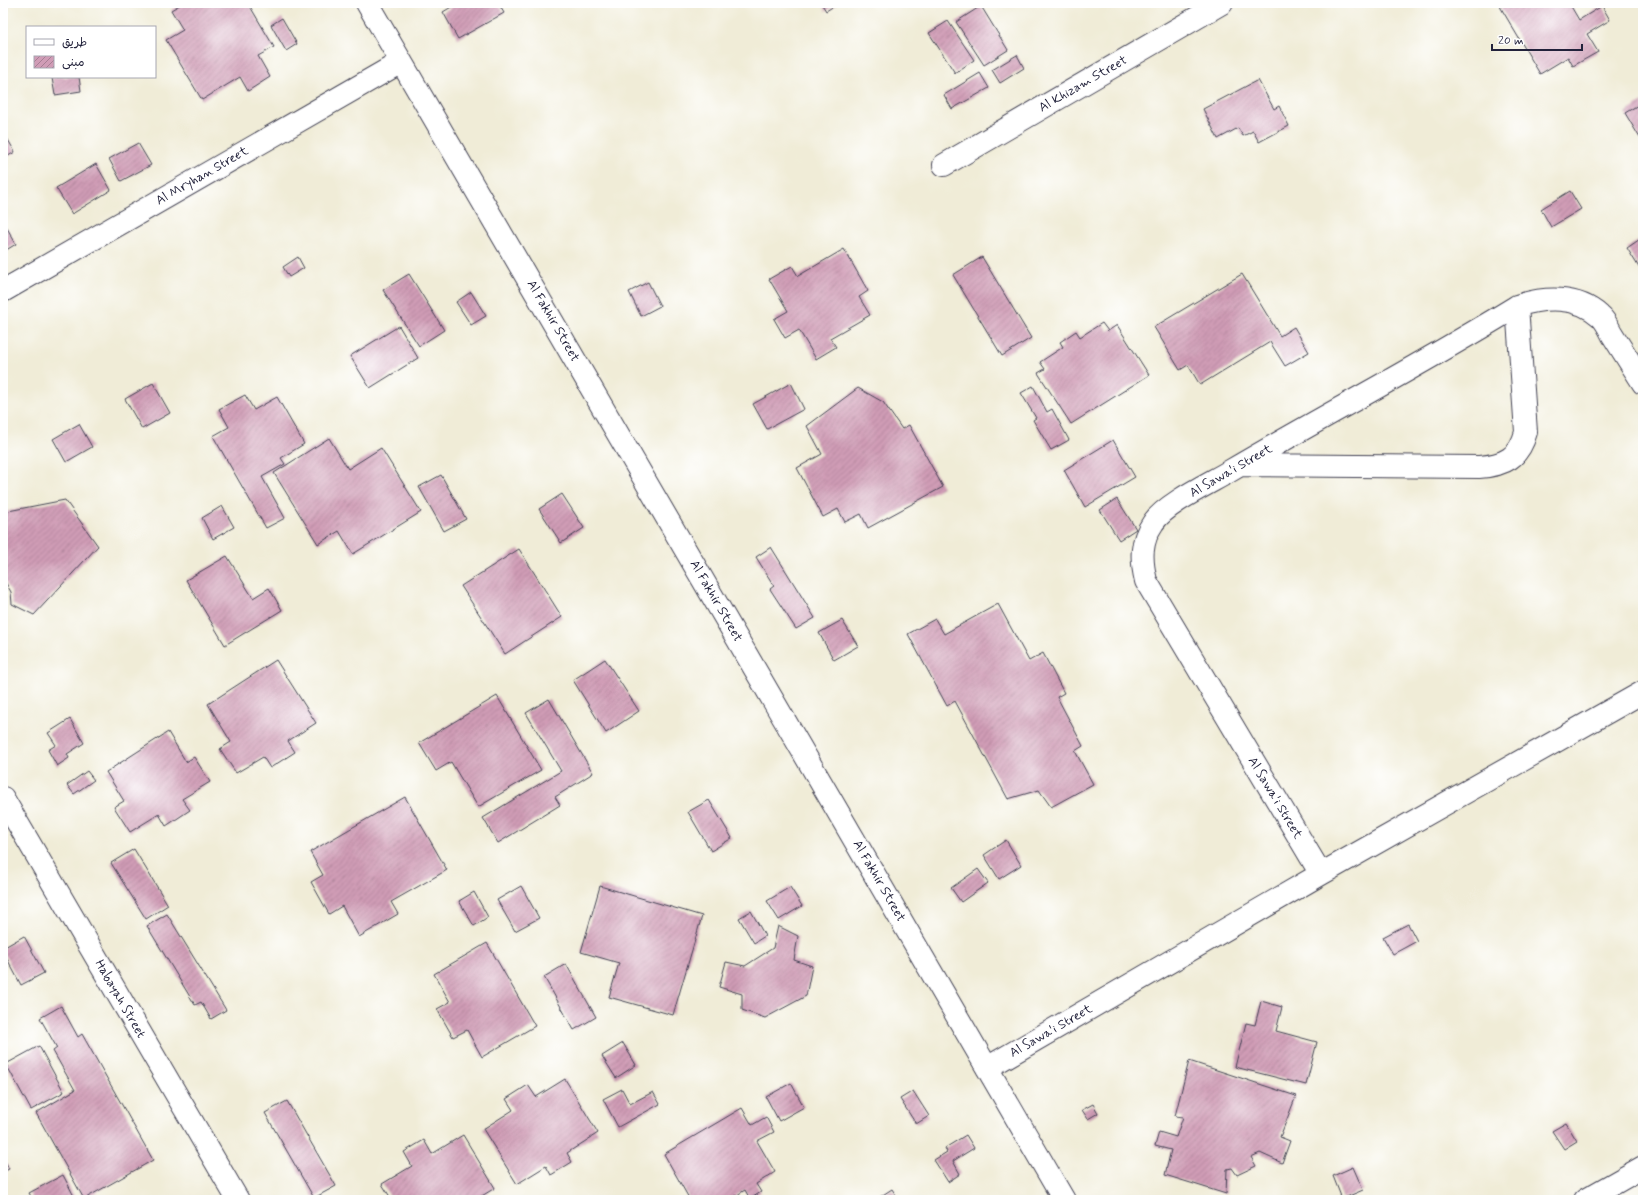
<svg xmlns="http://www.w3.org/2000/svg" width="1646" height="1203" font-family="Mynerve,'Playpen Sans Arabic',sans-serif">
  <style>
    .building { fill: url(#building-hatch) }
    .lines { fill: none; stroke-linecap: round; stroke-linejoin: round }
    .street-casing { stroke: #414052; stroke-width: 24 }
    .street { stroke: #fff; stroke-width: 22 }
    .labels { text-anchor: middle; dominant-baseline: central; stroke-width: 3.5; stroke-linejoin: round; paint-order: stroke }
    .street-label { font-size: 13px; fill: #22223b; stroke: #fff }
  </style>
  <defs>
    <pattern id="building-hatch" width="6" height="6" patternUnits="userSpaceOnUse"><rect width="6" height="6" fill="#d09cb6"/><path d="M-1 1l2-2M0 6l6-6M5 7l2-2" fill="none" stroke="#a87f95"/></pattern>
  </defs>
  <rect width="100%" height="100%" fill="#fff"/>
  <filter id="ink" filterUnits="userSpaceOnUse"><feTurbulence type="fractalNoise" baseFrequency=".025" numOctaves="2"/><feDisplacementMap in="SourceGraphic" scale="8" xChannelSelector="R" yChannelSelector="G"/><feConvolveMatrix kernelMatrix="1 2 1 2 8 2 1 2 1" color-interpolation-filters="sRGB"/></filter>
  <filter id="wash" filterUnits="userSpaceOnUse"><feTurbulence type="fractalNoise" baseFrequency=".012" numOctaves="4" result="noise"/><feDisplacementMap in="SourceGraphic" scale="16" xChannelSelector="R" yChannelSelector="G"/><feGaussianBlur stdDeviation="0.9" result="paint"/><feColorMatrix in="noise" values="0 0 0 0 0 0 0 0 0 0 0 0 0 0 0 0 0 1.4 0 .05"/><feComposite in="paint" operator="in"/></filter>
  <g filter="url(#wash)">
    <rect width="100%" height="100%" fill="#f0ecd7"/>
    <g id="blocks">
      <path class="building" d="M 183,3 L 248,3 L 274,47 L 258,56 L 270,77 L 248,91 L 240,77 L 202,100 L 166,40 L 183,30 L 171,10 Z
        M 458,3 L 498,3 L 504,13 L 458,39 L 443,12 Z
        M 821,3 L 839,3 L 826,11 Z
        M 1498,3 L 1569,3 L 1579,20 L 1602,6 L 1610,20 L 1587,34 L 1598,52 L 1573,66 L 1568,57 L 1540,74 Z
        M 981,6 L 1008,50 L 984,65 L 956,22 Z
        M 282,18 L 297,44 L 286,51 L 271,25 Z
        M 948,21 L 974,60 L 955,73 L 929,33 Z
        M 1017,55 L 1024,68 L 1000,83 L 992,70 Z
        M 980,73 L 989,88 L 952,109 L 944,95 Z
        M 59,77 L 79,77 L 81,91 L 55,95 L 52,78 Z
        M 1258,80 L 1274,109 L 1279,106 L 1289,126 L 1259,142 L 1253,131 L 1243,136 L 1238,128 L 1218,139 L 1203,109 Z
        M 1643,102 L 1643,136 L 1640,138 L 1625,113 Z
        M 3,131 L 15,152 L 3,159 Z
        M 138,143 L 151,165 L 121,181 L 109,159 Z
        M 96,164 L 111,190 L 72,214 L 56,188 Z
        M 1570,191 L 1581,209 L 1551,227 L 1541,209 Z
        M 7,228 L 16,244 L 3,252 L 3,231 Z
        M 1643,237 L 1643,274 L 1627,248 Z
        M 844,249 L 868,291 L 859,297 L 870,315 L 830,338 L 836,347 L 816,359 L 799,330 L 785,338 L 774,319 L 788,311 L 769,279 L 792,266 L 798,276 Z
        M 298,257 L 304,268 L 289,277 L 283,267 Z
        M 982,257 L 1031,338 L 1002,356 L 953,275 Z
        M 409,274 L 444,330 L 419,346 L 383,290 Z
        M 1242,274 L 1280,336 L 1294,327 L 1309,352 L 1285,366 L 1270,342 L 1200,385 L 1188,365 L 1180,370 L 1154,327 Z
        M 648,282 L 660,306 L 641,316 L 629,292 Z
        M 471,292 L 486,316 L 471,325 L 456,302 Z
        M 1102,323 L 1108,331 L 1117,325 L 1149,375 L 1071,424 L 1038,373 L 1045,369 L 1040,362 L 1063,347 L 1060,342 L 1076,331 L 1080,337 Z
        M 399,326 L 418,358 L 370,388 L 350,356 Z
        M 153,383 L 170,413 L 142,429 L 125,399 Z
        M 791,383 L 804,409 L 767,429 L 753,404 Z
        M 1033,386 L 1047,412 L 1052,409 L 1069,440 L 1051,450 L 1033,420 L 1036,418 L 1021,393 Z
        M 858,388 L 883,402 L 902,429 L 909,425 L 943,487 L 868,528 L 861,514 L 845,522 L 838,509 L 823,517 L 797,468 L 822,454 L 807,426 Z
        M 245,395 L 254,410 L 277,397 L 304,444 L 281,458 L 285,464 L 262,477 L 285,518 L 266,528 L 213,436 L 229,427 L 219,409 Z
        M 79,424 L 92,447 L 66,462 L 53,439 Z
        M 329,438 L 348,469 L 381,448 L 421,512 L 353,554 L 339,531 L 318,544 L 274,473 Z
        M 1113,440 L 1135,477 L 1085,507 L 1064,470 Z
        M 441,475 L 466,519 L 444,531 L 419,487 Z
        M 562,494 L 584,528 L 561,543 L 539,509 Z
        M 1117,499 L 1136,529 L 1119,540 L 1100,510 Z
        M 65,500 L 98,546 L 34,615 L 12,604 L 11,592 L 3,578 L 3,512 Z
        M 222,506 L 234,527 L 213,539 L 202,518 Z
        M 771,547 L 815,618 L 796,629 L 770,589 L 774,586 L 756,557 Z
        M 519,549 L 562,617 L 505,654 L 461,586 Z
        M 227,556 L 253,598 L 269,588 L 282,610 L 225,645 L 186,580 Z
        M 998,604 L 1029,661 L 1043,653 L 1064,693 L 1057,697 L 1083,746 L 1075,751 L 1093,784 L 1051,807 L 1039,790 L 1008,799 L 955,701 L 947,706 L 908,634 L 935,619 L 944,634 Z
        M 842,620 L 858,646 L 834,660 L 819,633 Z
        M 605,659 L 639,711 L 606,733 L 573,680 Z
        M 276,660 L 316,723 L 288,741 L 295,752 L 270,768 L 263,757 L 236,773 L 220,749 L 231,742 L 208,704 Z
        M 497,696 L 541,770 L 478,807 L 451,762 L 436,771 L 419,743 Z
        M 549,699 L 593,773 L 555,797 L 560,805 L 498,843 L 483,818 L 561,771 L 526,713 Z
        M 70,719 L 84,743 L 67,754 L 69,758 L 57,766 L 48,750 L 56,745 L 48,733 Z
        M 168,732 L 186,762 L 194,757 L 210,782 L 182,799 L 190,810 L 166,826 L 159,814 L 130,832 L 114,807 L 124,801 L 106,772 Z
        M 87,771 L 94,780 L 74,794 L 67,785 Z
        M 405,797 L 447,870 L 391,902 L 398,914 L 359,937 L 342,906 L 329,914 L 311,882 L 323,875 L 310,852 Z
        M 709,800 L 732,838 L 711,851 L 688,812 Z
        M 1006,840 L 1021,865 L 999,879 L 984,855 Z
        M 134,849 L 168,905 L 146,919 L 111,863 Z
        M 978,869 L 988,883 L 961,902 L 951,888 Z
        M 521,886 L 539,918 L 515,931 L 497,900 Z
        M 600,886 L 702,916 L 673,1015 L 609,997 L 619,963 L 581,952 Z
        M 790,887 L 802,906 L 779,920 L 767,901 Z
        M 474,892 L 488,917 L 474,926 L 459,901 Z
        M 751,911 L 765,936 L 754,943 L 739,918 Z
        M 167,914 L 226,1010 L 211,1019 L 201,1002 L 195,1005 L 147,926 Z
        M 1408,924 L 1417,941 L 1393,954 L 1383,937 Z
        M 778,926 L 798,936 L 794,960 L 812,966 L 806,996 L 765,1018 L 742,1010 L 742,994 L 719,987 L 726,962 L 745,966 L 773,948 Z
        M 24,936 L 44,973 L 21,985 L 3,951 L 3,948 Z
        M 487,943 L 535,1026 L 482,1057 L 467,1030 L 453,1037 L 437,1009 L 450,1002 L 434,974 Z
        M 566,964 L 596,1017 L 574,1030 L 544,977 Z
        M 1261,1001 L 1282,1007 L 1276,1031 L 1317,1042 L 1306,1085 L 1235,1067 L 1246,1023 L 1255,1025 Z
        M 61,1006 L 78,1037 L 82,1034 L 153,1160 L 84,1199 L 36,1113 L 75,1090 L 53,1051 L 57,1048 L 40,1018 Z
        M 623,1043 L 636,1065 L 616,1078 L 602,1056 Z
        M 39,1046 L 64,1092 L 31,1110 L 6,1064 Z
        M 1189,1061 L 1296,1096 L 1280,1137 L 1290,1141 L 1282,1163 L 1260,1153 L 1251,1157 L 1256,1166 L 1237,1175 L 1232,1168 L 1227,1169 L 1226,1194 L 1165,1175 L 1171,1150 L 1155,1146 L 1159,1132 L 1176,1137 L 1183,1117 L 1175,1116 Z
        M 565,1079 L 598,1133 L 567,1153 L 572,1162 L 551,1175 L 546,1166 L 517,1184 L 483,1129 L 513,1110 L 506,1099 L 528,1085 L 536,1097 Z
        M 791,1083 L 804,1107 L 779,1121 L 766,1097 Z
        M 622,1089 L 630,1104 L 653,1092 L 660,1104 L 618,1127 L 603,1099 Z
        M 913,1091 L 929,1116 L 916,1124 L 900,1099 Z
        M 287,1101 L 336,1186 L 314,1198 L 265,1113 Z
        M 1093,1104 L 1098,1113 L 1088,1119 L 1082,1110 Z
        M 742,1108 L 752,1125 L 766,1117 L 774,1132 L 757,1141 L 775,1172 L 756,1184 L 761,1192 L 750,1199 L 745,1190 L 729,1200 L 690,1200 L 664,1154 Z
        M 1566,1123 L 1577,1141 L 1564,1149 L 1552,1131 Z
        M 463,1135 L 495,1188 L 475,1200 L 392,1200 L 382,1184 L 412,1166 L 404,1152 L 424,1140 L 432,1154 Z
        M 966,1135 L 974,1148 L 953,1161 L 960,1174 L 948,1182 L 934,1160 L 947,1152 L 945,1148 Z
        M 3,1157 L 9,1169 L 3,1172 Z
        M 1353,1167 L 1363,1190 L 1342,1199 L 1333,1176 Z
        M 63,1175 L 76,1200 L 33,1200 L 29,1193 Z
        M 892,1189 L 899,1200 L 875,1200 Z"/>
    </g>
  </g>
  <g filter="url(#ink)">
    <use href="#blocks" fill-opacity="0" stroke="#414052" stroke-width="1"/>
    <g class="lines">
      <g class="street-casing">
        <path id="street" d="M 367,3 L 1064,1200
          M 944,165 L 1222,3
          M 3,291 L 401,62
          M 1241,465 L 1479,467 C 1505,465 1519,458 1526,432 L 1517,306
          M 3,798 L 238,1200
          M 1321,874 L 1146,581 C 1141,560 1140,542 1153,523 C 1165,504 1210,483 1230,471 C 1325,415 1423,364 1517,306 C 1544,297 1577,295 1600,316 C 1605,320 1609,328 1612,334 C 1622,350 1633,367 1643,383
          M 987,1068 L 1321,874 L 1643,692
          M 1585,1200 L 1643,1167"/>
      </g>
      <use href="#street" class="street"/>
    </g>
  </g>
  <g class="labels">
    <g class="street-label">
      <text transform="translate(1083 84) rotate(-30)">Al Khizam Street</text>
      <text transform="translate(202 176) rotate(-30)">Al Mryhan Street</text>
      <text transform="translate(553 321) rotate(60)">Al Fakhir Street</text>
      <text transform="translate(1231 471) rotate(-30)">Al Sawa'i Street</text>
      <text transform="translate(716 601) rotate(60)">Al Fakhir Street</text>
      <text transform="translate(1275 798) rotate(59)">Al Sawa'i Street</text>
      <text transform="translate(879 881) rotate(60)">Al Fakhir Street</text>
      <text transform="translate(120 999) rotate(60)">Habayah Street</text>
      <text transform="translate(1051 1031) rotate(-30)">Al Sawa'i Street</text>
    </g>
  </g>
  <rect width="1646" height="1203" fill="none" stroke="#fff" stroke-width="16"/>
  <rect x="26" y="26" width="130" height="52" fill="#ffffff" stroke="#a7a7b1"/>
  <rect x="34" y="39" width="20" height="6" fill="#ffffff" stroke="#a7a7b1"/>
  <text x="62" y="46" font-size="12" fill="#22223b">طريق</text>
  <rect x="34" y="56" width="20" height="12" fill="url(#building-hatch)" stroke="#a7a7b1"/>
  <text x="62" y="66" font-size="12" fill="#22223b">مبنى</text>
  <path d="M1492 44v6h90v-6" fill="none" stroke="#22223b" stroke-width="2"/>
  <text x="1498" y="44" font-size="12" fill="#22223b" stroke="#ffffff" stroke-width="3" paint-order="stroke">20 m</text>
</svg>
